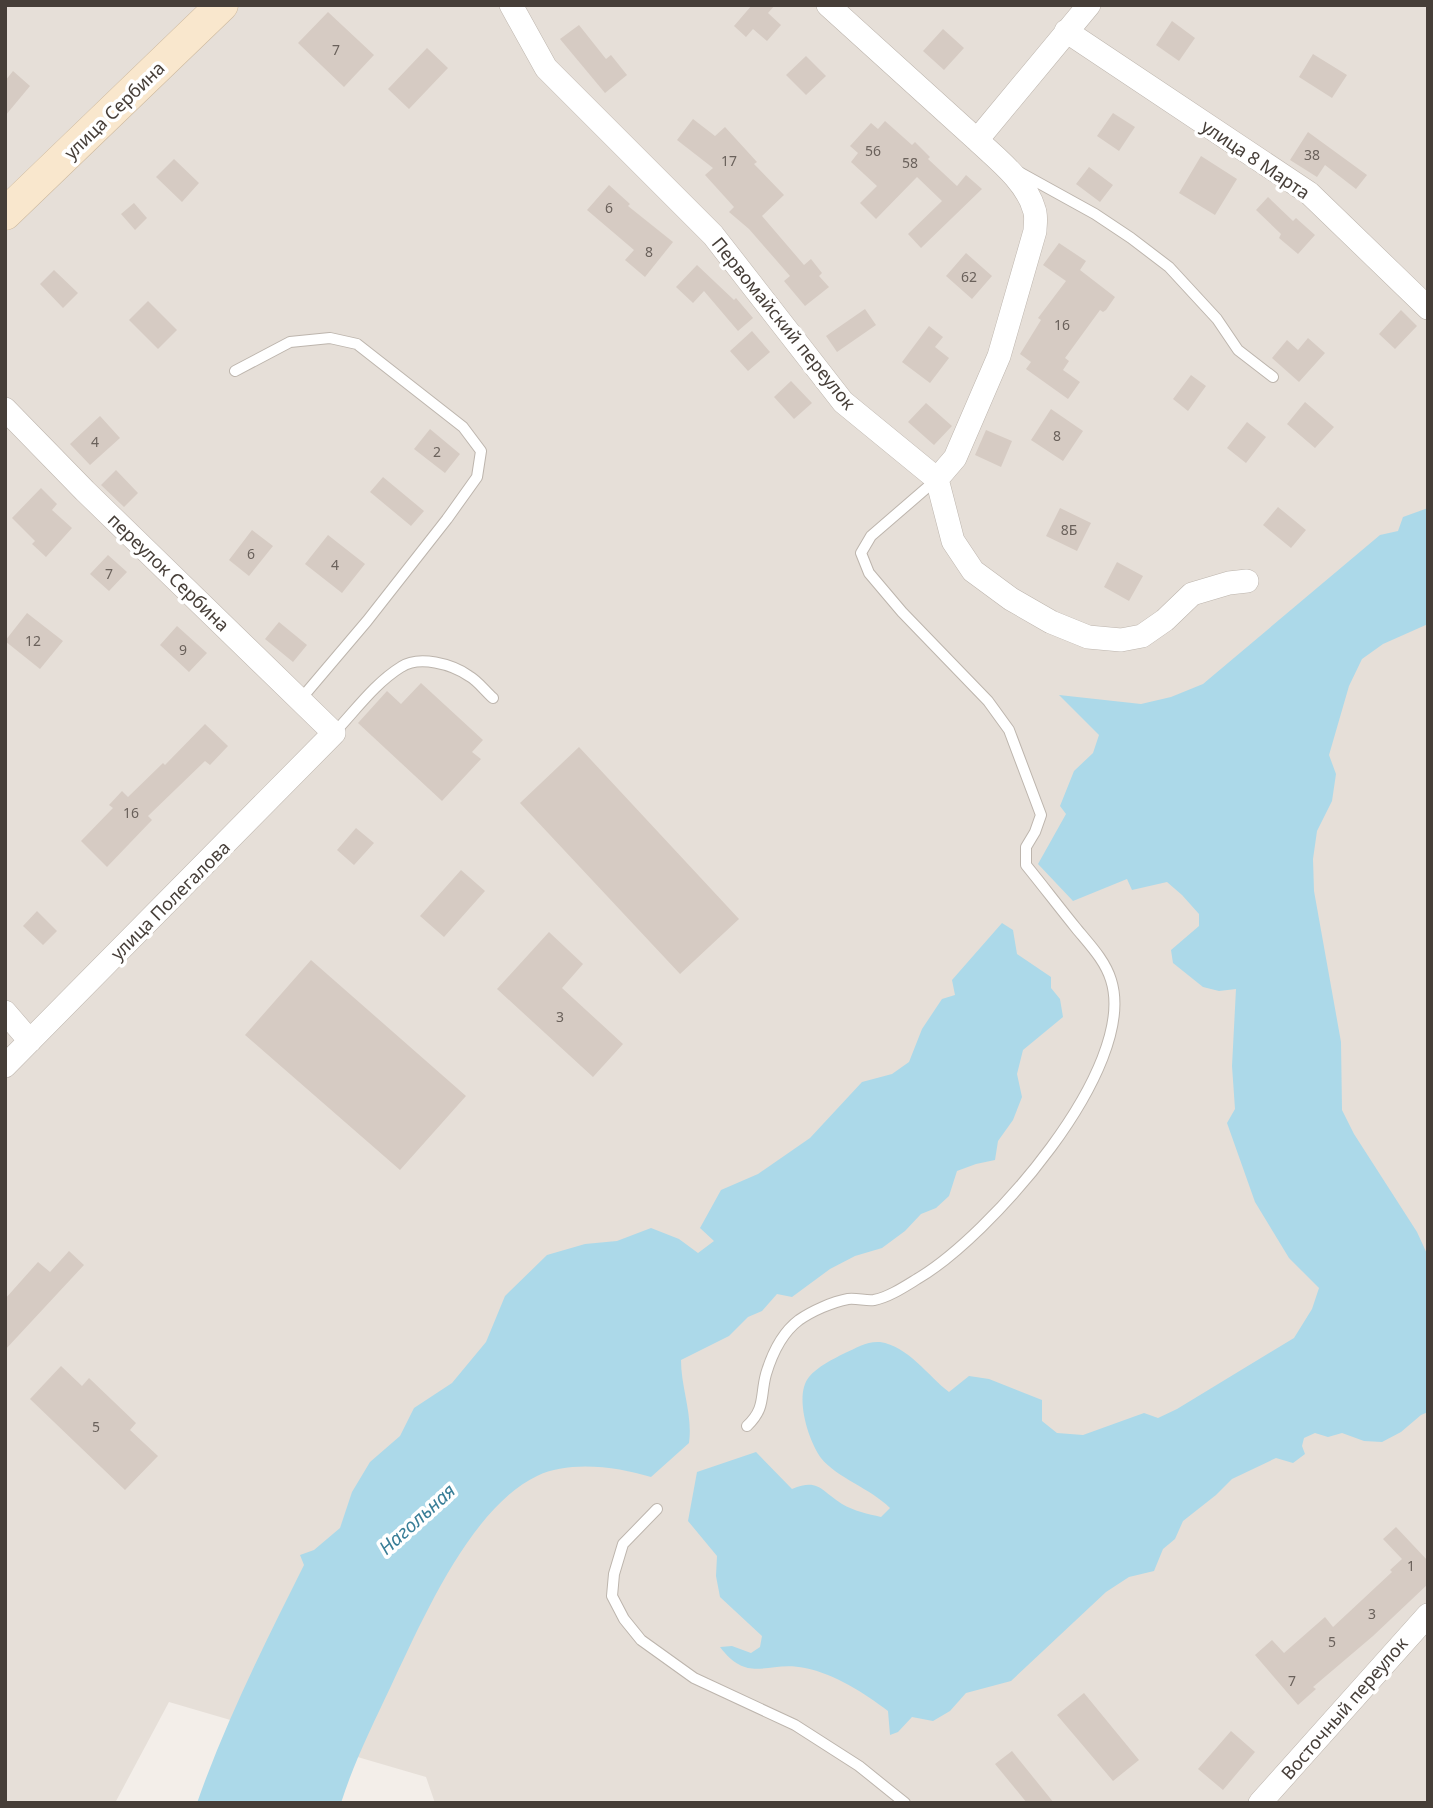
<svg xmlns="http://www.w3.org/2000/svg" width="1433" height="1808" font-family="'Noto Sans',sans-serif">
  <style>
    .residential { fill: #e6dfd8 }
    .water { fill: #acd9e9 }
    .building { fill: #d6cbc3 }
    .lines { fill: none; stroke-linecap: round; stroke-linejoin: round }
    .lane-casing { stroke: #bdb5ad; stroke-width: 12 }
    .street-casing { stroke: #bdb5ad; stroke-width: 24 }
    .secondary-casing { stroke: #cdb99e; stroke-width: 33 }
    .lane { stroke: #fff; stroke-width: 10 }
    .street { stroke: #fff; stroke-width: 23 }
    .secondary { stroke: #f9e7cd; stroke-width: 32 }
    .labels { text-anchor: middle; dominant-baseline: central; stroke-width: 7; stroke-linejoin: round; paint-order: stroke }
    .number-label { font-size: 14px; fill: #6a615b }
    .street-label { font-size: 18px; fill: #463e38; stroke: #fff }
    .water-label { font-size: 19px; font-style: italic; fill: #397e97; stroke: #fff }
  </style>
  <rect width="100%" height="100%" fill="#f3eee9"/>
  <path class="residential" d="M 5,5 L 1428,5 L 1428,1803 L 435,1803 L 426,1777 L 169,1702 L 115,1803 L 5,1803 Z"/>
  <path class="water" d="M 1428,508 L 1428,624 L 1383,644 L 1362,659 L 1349,686 L 1329,755 L 1336,774 L 1332,801 L 1317,831 L 1313,859 L 1314,891 L 1341,1042 L 1342,1110 L 1354,1134 L 1417,1232 L 1428,1256 L 1428,1412 L 1421,1415 L 1401,1432 L 1382,1442 L 1364,1441 L 1342,1433 L 1328,1437 L 1315,1433 L 1304,1438 L 1302,1446 L 1305,1454 L 1293,1463 L 1276,1458 L 1232,1479 L 1216,1495 L 1183,1521 L 1175,1539 L 1163,1549 L 1154,1571 L 1129,1577 L 1106,1592 L 1011,1681 L 966,1693 L 950,1711 L 933,1721 L 912,1717 L 898,1732 L 890,1735 L 888,1711 C 864,1693 835,1674 805,1668 C 767,1660 749,1685 720,1647 L 732,1646 L 751,1653 L 760,1647 L 762,1636 L 720,1597 L 716,1576 L 717,1556 L 688,1521 L 697,1472 L 756,1452 L 792,1489 C 819,1478 821,1491 842,1504 C 854,1511 868,1514 881,1517 L 890,1508 C 870,1488 837,1478 821,1458 C 808,1440 794,1395 809,1377 C 817,1367 833,1359 845,1353 C 856,1348 867,1341 880,1342 C 908,1346 928,1376 949,1392 L 969,1376 L 989,1379 L 1042,1400 L 1042,1421 L 1057,1433 L 1083,1435 L 1144,1413 L 1158,1418 L 1177,1409 L 1294,1338 L 1312,1309 L 1319,1288 L 1289,1258 L 1255,1202 L 1227,1123 L 1235,1109 L 1232,1066 L 1236,989 L 1219,991 L 1203,987 L 1173,963 L 1171,950 L 1199,926 L 1199,914 L 1182,895 L 1167,882 L 1132,890 L 1127,879 L 1073,901 L 1038,864 L 1066,814 L 1060,806 L 1074,771 L 1093,753 L 1099,735 L 1059,695 L 1141,704 L 1171,697 L 1203,684 L 1380,535 L 1398,531 L 1403,517 Z
    M 1002,923 L 1013,930 L 1017,954 L 1051,977 L 1051,988 L 1060,999 L 1063,1017 L 1023,1050 L 1017,1074 L 1022,1097 L 1013,1120 L 998,1141 L 995,1160 L 976,1164 L 957,1171 L 949,1196 L 936,1208 L 921,1214 L 905,1231 L 882,1248 L 855,1256 L 830,1269 L 792,1297 L 777,1294 L 762,1311 L 748,1317 L 729,1336 L 681,1360 C 681,1388 693,1415 689,1443 L 651,1477 C 618,1467 570,1460 537,1476 C 470,1508 422,1621 391,1686 C 373,1724 354,1762 341,1803 L 197,1803 C 226,1720 265,1643 304,1565 L 300,1555 L 314,1550 L 340,1528 L 352,1492 L 370,1462 L 400,1436 L 414,1408 L 452,1383 L 486,1342 L 505,1296 L 547,1255 L 585,1244 L 617,1241 L 651,1228 L 679,1239 L 698,1253 L 714,1241 L 700,1228 L 721,1190 L 758,1174 L 810,1138 L 862,1082 L 892,1074 L 909,1062 L 922,1029 L 942,999 L 955,995 L 952,980 Z"/>
  <path class="building" d="M 752,5 L 775,5 L 768,13 L 781,25 L 767,41 L 753,29 L 746,37 L 734,26 Z
    M 328,12 L 374,55 L 344,87 L 298,43 Z
    M 1172,21 L 1195,38 L 1179,61 L 1156,45 Z
    M 579,25 L 606,59 L 611,55 L 627,75 L 605,93 L 560,39 Z
    M 943,29 L 964,48 L 944,70 L 923,51 Z
    M 427,48 L 448,68 L 409,109 L 388,89 Z
    M 1313,54 L 1347,75 L 1332,98 L 1299,77 Z
    M 806,56 L 826,76 L 806,95 L 786,75 Z
    M 13,71 L 30,86 L 5,116 L 5,81 Z
    M 1113,113 L 1135,127 L 1119,151 L 1097,136 Z
    M 693,119 L 715,136 L 725,127 L 757,162 L 754,164 L 784,195 L 762,216 L 804,265 L 811,259 L 822,273 L 819,276 L 829,287 L 805,306 L 784,281 L 790,276 L 749,229 L 729,212 L 734,207 L 705,175 L 713,168 L 677,140 Z
    M 885,121 L 912,145 L 915,142 L 930,157 L 928,159 L 957,186 L 966,175 L 982,189 L 921,248 L 908,234 L 942,201 L 917,177 L 876,219 L 860,203 L 877,186 L 851,162 L 858,153 L 850,146 L 871,123 L 878,129 Z
    M 1308,132 L 1367,175 L 1356,189 L 1325,165 L 1317,177 L 1290,160 Z
    M 1201,156 L 1237,179 L 1215,215 L 1179,193 Z
    M 174,159 L 199,183 L 182,202 L 156,177 Z
    M 1089,167 L 1113,185 L 1100,202 L 1076,184 Z
    M 609,185 L 630,204 L 628,206 L 673,242 L 645,277 L 625,260 L 634,250 L 587,210 Z
    M 1268,197 L 1293,221 L 1296,218 L 1315,235 L 1298,254 L 1279,238 L 1281,234 L 1256,210 Z
    M 134,203 L 147,218 L 135,230 L 121,214 Z
    M 1059,243 L 1086,261 L 1080,270 L 1115,297 L 1106,310 L 1103,312 L 1100,310 L 1065,358 L 1069,361 L 1063,370 L 1080,382 L 1068,399 L 1026,369 L 1031,362 L 1020,354 L 1041,320 L 1038,318 L 1066,281 L 1043,265 Z
    M 966,253 L 992,276 L 972,299 L 946,276 Z
    M 697,265 L 734,300 L 736,298 L 753,318 L 738,331 L 704,291 L 693,303 L 676,287 Z
    M 54,270 L 78,293 L 63,308 L 40,284 Z
    M 148,301 L 177,330 L 158,349 L 129,320 Z
    M 865,309 L 876,325 L 837,352 L 826,336 Z
    M 1401,310 L 1417,326 L 1395,349 L 1379,334 Z
    M 929,326 L 943,337 L 935,347 L 949,358 L 930,383 L 902,362 Z
    M 752,331 L 770,352 L 748,371 L 730,351 Z
    M 1308,338 L 1325,353 L 1299,382 L 1272,358 L 1287,340 L 1298,350 Z
    M 1191,375 L 1206,386 L 1188,411 L 1173,399 Z
    M 791,381 L 812,403 L 794,419 L 774,397 Z
    M 1305,402 L 1334,427 L 1315,448 L 1287,424 Z
    M 926,403 L 952,426 L 934,445 L 908,422 Z
    M 1051,409 L 1083,431 L 1063,461 L 1031,440 Z
    M 100,416 L 120,438 L 90,465 L 70,444 Z
    M 1247,422 L 1266,437 L 1246,463 L 1227,448 Z
    M 430,429 L 460,454 L 445,473 L 414,449 Z
    M 986,430 L 1012,441 L 1001,467 L 975,455 Z
    M 116,470 L 138,493 L 124,507 L 101,485 Z
    M 383,477 L 424,511 L 411,526 L 370,492 Z
    M 41,488 L 57,504 L 52,510 L 72,528 L 46,557 L 32,544 L 35,541 L 12,518 Z
    M 1278,507 L 1306,530 L 1291,548 L 1263,525 Z
    M 1060,508 L 1091,523 L 1077,551 L 1046,536 Z
    M 252,530 L 273,546 L 249,576 L 229,560 Z
    M 328,535 L 365,564 L 342,593 L 305,564 Z
    M 108,555 L 127,572 L 109,591 L 90,574 Z
    M 1117,562 L 1143,576 L 1129,601 L 1104,587 Z
    M 27,613 L 63,641 L 40,669 L 5,641 Z
    M 279,622 L 307,645 L 293,662 L 265,639 Z
    M 177,626 L 207,653 L 189,672 L 160,645 Z
    M 421,683 L 483,740 L 472,752 L 481,759 L 442,801 L 358,723 L 387,691 L 401,704 Z
    M 205,724 L 228,746 L 210,765 L 205,761 L 148,816 L 152,820 L 107,867 L 81,841 L 113,808 L 109,805 L 122,791 L 128,797 L 163,763 L 165,765 Z
    M 579,747 L 739,919 L 680,974 L 520,803 Z
    M 356,828 L 374,843 L 354,865 L 337,850 Z
    M 461,870 L 485,891 L 444,937 L 420,916 Z
    M 37,911 L 57,931 L 43,945 L 23,926 Z
    M 549,932 L 583,964 L 562,988 L 623,1044 L 593,1077 L 497,989 Z
    M 311,960 L 466,1096 L 400,1170 L 245,1035 Z
    M 69,1251 L 84,1265 L 5,1350 L 5,1299 L 38,1262 L 50,1272 Z
    M 61,1366 L 82,1386 L 89,1378 L 136,1423 L 130,1430 L 158,1456 L 125,1490 L 30,1399 Z
    M 1396,1527 L 1428,1561 L 1428,1584 L 1373,1636 L 1313,1687 L 1316,1689 L 1298,1705 L 1255,1655 L 1272,1640 L 1284,1653 L 1325,1617 L 1333,1627 L 1392,1572 L 1390,1570 L 1402,1559 L 1383,1539 Z
    M 1084,1693 L 1139,1760 L 1113,1781 L 1057,1715 Z
    M 1231,1731 L 1255,1752 L 1223,1790 L 1198,1769 Z
    M 1012,1751 L 1054,1803 L 1027,1803 L 995,1764 Z"/>
  <g class="lines">
    <g class="lane-casing">
      <path id="lane" d="M 1019,172 L 1095,214 L 1131,238 L 1169,267 L 1217,319 L 1238,350 L 1273,377
        M 235,371 L 290,342 L 330,338 L 357,344 L 463,427 L 481,451 L 477,477 L 447,519 L 367,621 L 300,700
        M 334,733 C 355,711 375,683 401,667 C 419,655 452,664 469,676 C 478,681 485,691 493,698
        M 747,1426 C 766,1408 760,1396 766,1374 C 772,1354 783,1332 799,1320 C 812,1311 832,1302 848,1299 C 857,1298 866,1301 874,1300 C 889,1297 904,1287 917,1279 C 988,1238 1139,1068 1111,980 C 1105,960 1089,944 1076,928 C 1059,907 1043,886 1026,865 L 1026,847 L 1035,832 L 1041,815 L 1009,730 L 988,701 L 902,612 L 869,573 L 861,553 L 871,536 L 937,479
        M 657,1509 L 623,1544 L 614,1574 L 612,1596 L 624,1619 L 641,1640 L 694,1678 L 795,1725 L 859,1766 L 905,1803"/>
    </g>
    <g class="street-casing">
      <path id="street" d="M 511,5 L 546,68 L 713,235 L 843,402 L 937,479 L 953,541 L 973,571 L 1011,599 L 1051,622 L 1088,637 L 1121,640 L 1142,636 L 1165,620 L 1192,594 L 1229,583 L 1247,581
        M 828,5 L 977,140
        M 1066,31 L 1309,193 L 1428,308
        M 5,409 L 85,491 L 334,733 L 5,1066
        M 937,479 L 955,458 L 999,356 L 1035,231 C 1035,224 1037,216 1034,209 C 1026,181 997,159 977,140 L 1089,5
        M 5,1012 L 30,1041
        M 1260,1803 L 1428,1615"/>
    </g>
    <g class="secondary-casing">
      <path id="secondary" d="M 5,214 L 222,5"/>
    </g>
    <use href="#lane" class="lane"/>
    <use href="#street" class="street"/>
    <use href="#secondary" class="secondary"/>
  </g>
  <g class="labels">
    <g class="number-label">
      <text x="336" y="49">7</text>
      <text x="873" y="150">56</text>
      <text x="1312" y="154">38</text>
      <text x="729" y="160">17</text>
      <text x="910" y="162">58</text>
      <text x="609" y="207">6</text>
      <text x="649" y="251">8</text>
      <text x="969" y="276">62</text>
      <text x="1062" y="324">16</text>
      <text x="1057" y="435">8</text>
      <text x="95" y="441">4</text>
      <text x="437" y="451">2</text>
      <text x="1069" y="529">8Б</text>
      <text x="251" y="553">6</text>
      <text x="335" y="564">4</text>
      <text x="109" y="573">7</text>
      <text x="33" y="640">12</text>
      <text x="183" y="649">9</text>
      <text x="131" y="812">16</text>
      <text x="560" y="1016">3</text>
      <text x="96" y="1426">5</text>
      <text x="1411" y="1565">1</text>
      <text x="1372" y="1613">3</text>
      <text x="1332" y="1641">5</text>
      <text x="1292" y="1680">7</text>
    </g>
    <g class="street-label">
      <text transform="translate(114 110) rotate(-44)">улица Сербина</text>
      <text transform="translate(1256 159) rotate(34)">улица 8 Марта</text>
      <text transform="translate(784 323) rotate(51)">Первомайский переулок</text>
      <text transform="translate(169 572) rotate(44)">переулок Сербина</text>
      <text transform="translate(170 900) rotate(-45)">улица Полегалова</text>
      <text transform="translate(1344 1708) rotate(-49)">Восточный переулок</text>
    </g>
    <g class="water-label">
      <text transform="translate(417 1519) rotate(-42)">Нагольная</text>
    </g>
  </g>
  <rect width="1433" height="1808" fill="none" stroke="#463e38" stroke-width="14"/>
</svg>
